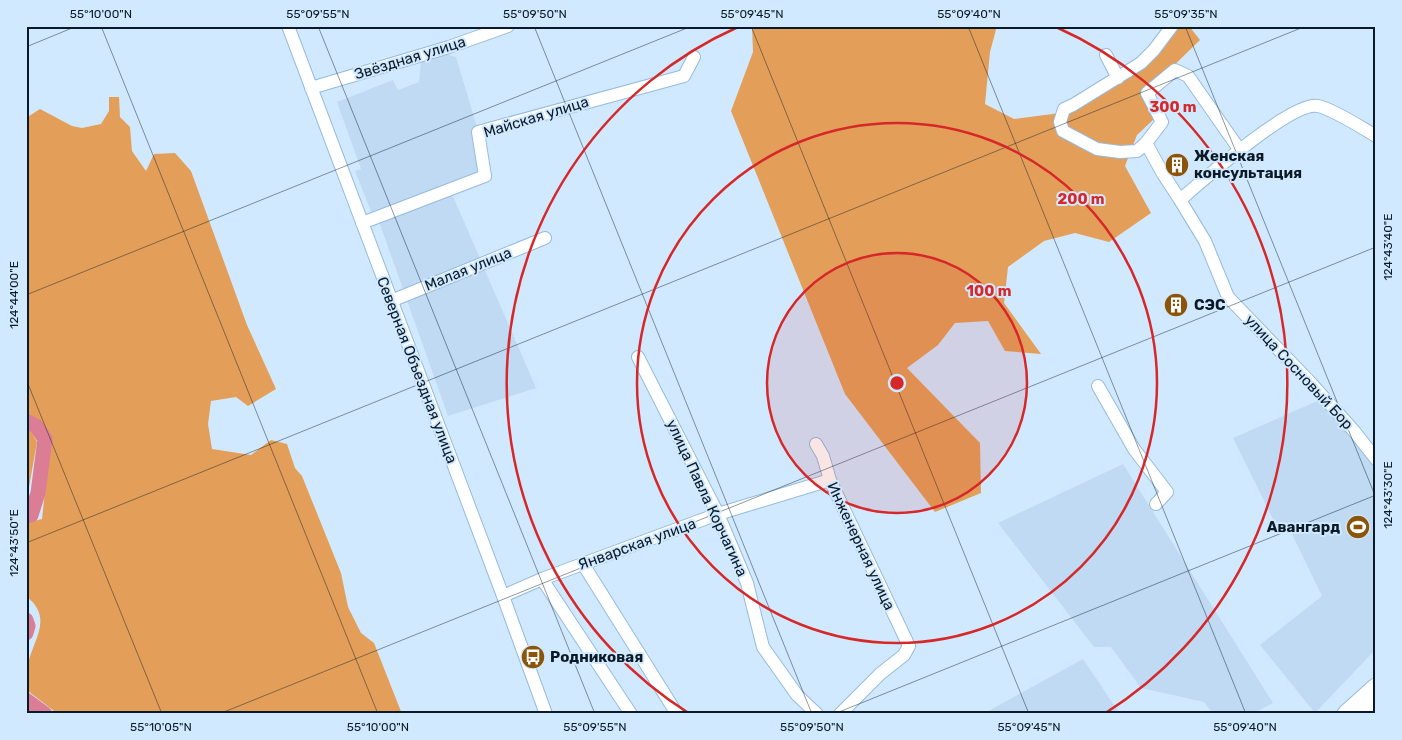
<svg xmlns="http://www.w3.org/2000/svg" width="1402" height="740" font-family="Rubik,sans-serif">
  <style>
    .built { fill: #bfdaf2 }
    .forest { fill: #e39f59 }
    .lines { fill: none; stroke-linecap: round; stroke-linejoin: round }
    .river { stroke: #db7d94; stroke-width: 15 }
    .minor-casing { stroke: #94bbdd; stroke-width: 14 }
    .highway-casing { stroke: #94bbdd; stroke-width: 21 }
    .minor { stroke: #fff; stroke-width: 12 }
    .highway { stroke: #fff; stroke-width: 19 }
    .ticks { fill: none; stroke: #0b1a26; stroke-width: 1; stroke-opacity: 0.45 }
    .ring { fill: none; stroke: #d62828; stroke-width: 2.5 }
    .labels { text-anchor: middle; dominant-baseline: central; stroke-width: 4; stroke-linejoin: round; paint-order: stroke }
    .street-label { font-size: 15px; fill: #0b1a26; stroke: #d1e9ff }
    .poi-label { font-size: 15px; font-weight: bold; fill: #0b1a26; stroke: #d1e9ff; text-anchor: start }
    .centre { fill: #d62828; stroke: #d1e9ff; stroke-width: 2.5 }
    .ring-label { font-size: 15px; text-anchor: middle; font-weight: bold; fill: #d62828; stroke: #d1e9ff; stroke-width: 4; stroke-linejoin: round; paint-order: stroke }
    .neatline { fill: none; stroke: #0b1a26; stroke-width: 2 }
    .ticks-label { font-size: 12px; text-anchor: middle; fill: #0b1a26 }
  </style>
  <rect width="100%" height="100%" fill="#d1e9ff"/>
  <path class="built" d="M 446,54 L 456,57 L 492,177 L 452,194 L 536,388 L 448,416 L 376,213 L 372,214 L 355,171 L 361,169 L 337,102 L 393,80 L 398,90 L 419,82 L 421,62 Z
    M 1322,399 L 1376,466 L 1376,649 L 1315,713 L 1260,645 L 1322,596 L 1288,526 L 1279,531 L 1233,438 Z
    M 1123,464 L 1273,703 L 1252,714 L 1213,714 L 1204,702 L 1141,688 L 1111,647 L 1094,647 L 998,523 Z
    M 1083,659 L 1120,714 L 983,714 Z"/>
  <path class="forest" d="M 752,26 L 997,26 L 990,52 L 985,104 L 1014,119 L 1068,112 L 1178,26 L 1189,26 L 1200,40 L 1159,80 L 1143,93 L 1154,119 L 1137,135 L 1125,166 L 1151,213 L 1109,242 L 1075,233 L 1044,241 L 1008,267 L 1004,303 L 1041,354 L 1005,351 L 988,321 L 955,323 L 938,345 L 907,368 L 980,443 L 981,493 L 935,512 L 845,394 L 731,111 L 753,52 Z
    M 109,97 L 119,97 L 120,117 L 130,127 L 132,151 L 146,171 L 154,154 L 175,153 L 191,171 L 247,325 L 276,389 L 248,406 L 236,397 L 211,401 L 208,424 L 212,449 L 251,455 L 271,440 L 287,444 L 295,468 L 302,476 L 341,573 L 348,607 L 361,633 L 374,643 L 402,714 L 58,714 L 28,691 C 27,684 25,675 27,668 C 32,640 55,619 26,596 L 26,523 L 42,519 L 51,437 L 26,411 L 26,118 L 40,109 L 72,126 L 82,128 L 101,124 L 109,111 Z
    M 26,429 L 31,431 L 37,442 L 26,504 Z"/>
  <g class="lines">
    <path class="river" d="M 26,421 L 36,426 L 45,439 L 38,493 L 31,515 L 26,516
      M 26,620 L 28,626 L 26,633
      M 26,700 L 45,714"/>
    <g class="minor-casing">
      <path id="minor" d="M 288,26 L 503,596 L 546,714
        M 1106,55 L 1118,78
        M 311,88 L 449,47 L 508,26
        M 1376,136 C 1362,128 1333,109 1318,106 C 1292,101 1202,181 1180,200 L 1205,241 L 1228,297 L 1309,381 L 1354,431 L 1376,459
        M 1146,143 L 1137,151 L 1120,152 L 1097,149 L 1063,131 L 1060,122 L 1064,109 L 1073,105 L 1141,63 L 1154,50 L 1172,26
        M 1180,200 L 1163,174 L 1146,143 L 1162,122 L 1147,93 L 1175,70 L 1188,76 L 1239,149
        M 362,223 L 485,176 L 478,132 L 684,76 L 694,57
        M 391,301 L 545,238
        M 638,357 L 718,514 L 747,583 L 763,647 L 797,695 L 817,714
        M 1098,386 L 1134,449 L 1167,492 L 1156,504
        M 816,444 L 823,456 L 830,480 L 909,646 L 904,655 L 880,674 L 840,714
        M 583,564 L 677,714
        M 542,579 L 631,714
        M 503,596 L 542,579 L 718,514 L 830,480"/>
    </g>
    <g class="highway-casing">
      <path id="highway" d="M 1347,714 L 1376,688
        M 1367,714 L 1376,705"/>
    </g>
    <use href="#minor" class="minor"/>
    <use href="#highway" class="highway"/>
  </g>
  <path class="ticks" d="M 101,26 L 378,714M 318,26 L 595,714M 534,26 L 812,714M 751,26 L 1029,714M 968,26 L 1246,714M 1185,26 L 1376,498M 26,47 L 77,26M 26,295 L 692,26M 26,379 L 162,714M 26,543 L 1306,26M 219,714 L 1376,247M 834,714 L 1376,495"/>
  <circle cx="897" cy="383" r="130" fill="#d62828" fill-opacity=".12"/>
  <g class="ring">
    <circle cx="897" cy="383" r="130"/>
    <circle cx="897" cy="383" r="260"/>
    <path d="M690 714A390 390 0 0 1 738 27M1056 27A390 390 0 0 1 1104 714"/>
  </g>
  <defs>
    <g id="building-disc" transform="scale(1.25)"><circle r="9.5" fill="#8c5409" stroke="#d1e9ff"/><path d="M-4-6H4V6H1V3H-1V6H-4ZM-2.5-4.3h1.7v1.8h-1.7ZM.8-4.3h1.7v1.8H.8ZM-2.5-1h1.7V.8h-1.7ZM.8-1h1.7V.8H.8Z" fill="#fff"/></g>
    <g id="stadium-disc" transform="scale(1.25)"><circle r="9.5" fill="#8c5409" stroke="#d1e9ff"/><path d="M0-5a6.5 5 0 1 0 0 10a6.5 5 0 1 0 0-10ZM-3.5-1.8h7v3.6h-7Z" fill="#fff"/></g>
    <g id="bus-disc" transform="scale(1.25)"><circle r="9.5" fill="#8c5409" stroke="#d1e9ff"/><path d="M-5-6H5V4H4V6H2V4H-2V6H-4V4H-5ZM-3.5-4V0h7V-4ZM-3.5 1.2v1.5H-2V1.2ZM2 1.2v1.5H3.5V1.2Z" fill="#fff"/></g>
  </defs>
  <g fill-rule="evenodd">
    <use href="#building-disc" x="1177" y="165"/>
    <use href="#building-disc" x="1176" y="305"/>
    <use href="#stadium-disc" x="1358" y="527"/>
    <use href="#bus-disc" x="533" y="657"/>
  </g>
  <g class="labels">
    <g class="street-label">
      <text transform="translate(410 58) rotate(-17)">Звёздная улица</text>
      <text transform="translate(536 117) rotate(-17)">Майская улица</text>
      <text transform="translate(468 269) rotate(-22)">Малая улица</text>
      <text transform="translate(417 370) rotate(69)">Северная Объездная улица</text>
      <text transform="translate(1299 372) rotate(47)">улица Сосновый Бор</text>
      <text transform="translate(707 498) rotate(65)">улица Павла Корчагина</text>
      <text transform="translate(637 544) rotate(-20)">Январская улица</text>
      <text transform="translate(861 546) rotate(65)">Инженерная улица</text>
    </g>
    <g class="poi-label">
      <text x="1194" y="156">Женская<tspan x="1194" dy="17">консультация</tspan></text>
      <text x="1194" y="305">СЭС</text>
      <text x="1340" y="527" text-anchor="end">Авангард</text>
      <text x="550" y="657">Родниковая</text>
    </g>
  </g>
  <circle cx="897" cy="383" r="8" class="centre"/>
  <g class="ring-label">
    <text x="1173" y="112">300 m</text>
    <text x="1081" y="204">200 m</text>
    <text x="989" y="296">100 m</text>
  </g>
  <rect width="1402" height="740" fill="none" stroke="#d1e9ff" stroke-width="55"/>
  <rect x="28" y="28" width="1346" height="684" class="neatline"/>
  <g class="ticks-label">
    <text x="101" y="18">55°10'00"N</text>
    <text x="318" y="18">55°09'55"N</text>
    <text x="535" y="18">55°09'50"N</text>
    <text x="752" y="18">55°09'45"N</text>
    <text x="969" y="18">55°09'40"N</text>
    <text x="1186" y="18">55°09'35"N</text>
    <text transform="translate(1388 247) rotate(-90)" y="4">124°43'40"E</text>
    <text transform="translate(14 295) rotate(-90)" y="4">124°44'00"E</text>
    <text transform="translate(1388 495) rotate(-90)" y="4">124°43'30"E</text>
    <text transform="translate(14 543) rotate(-90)" y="4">124°43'50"E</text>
    <text x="161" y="731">55°10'05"N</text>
    <text x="378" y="731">55°10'00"N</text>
    <text x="595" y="731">55°09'55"N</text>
    <text x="812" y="731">55°09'50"N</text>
    <text x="1029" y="731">55°09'45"N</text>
    <text x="1245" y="731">55°09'40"N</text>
  </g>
</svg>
